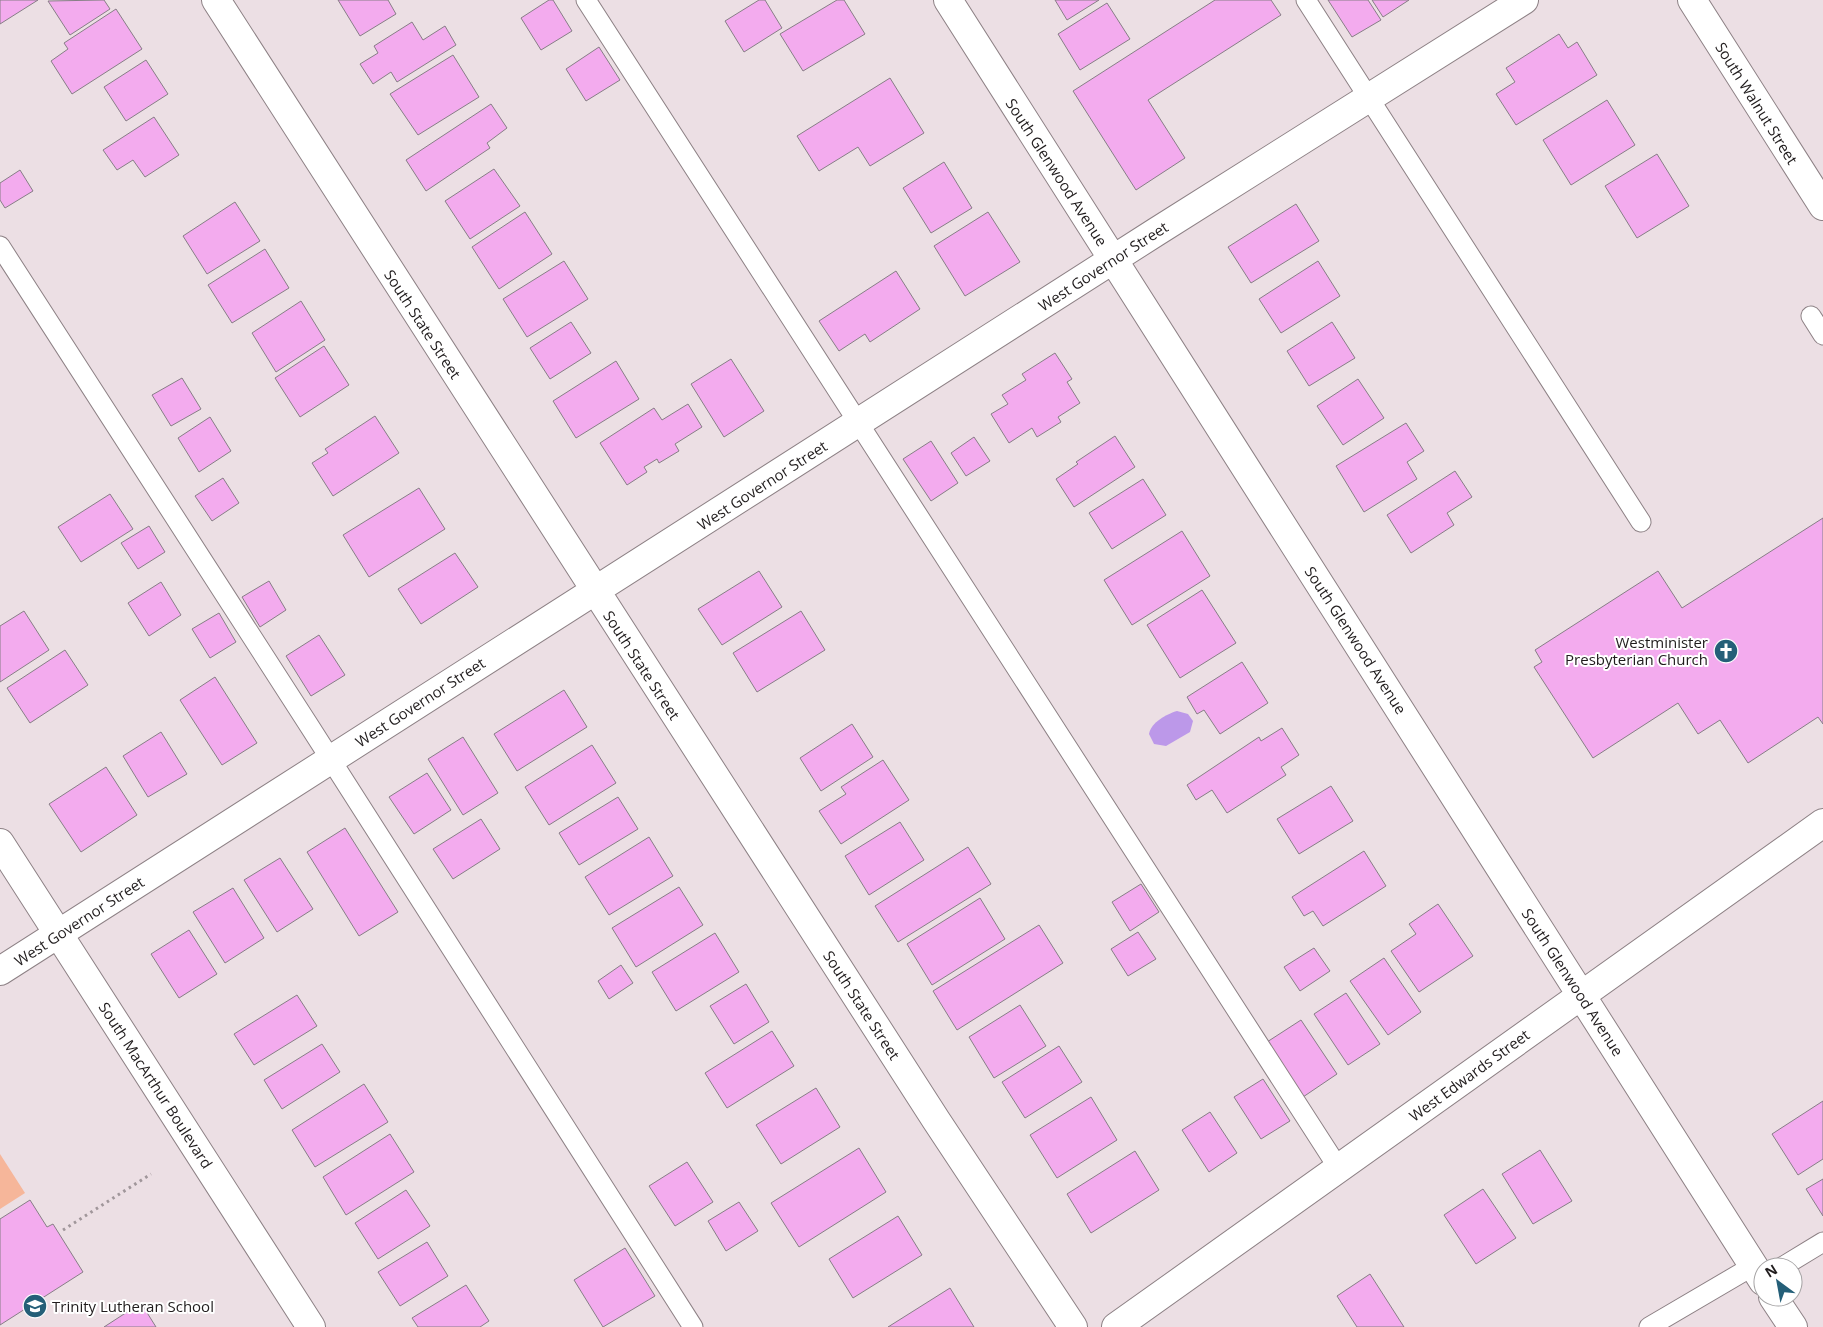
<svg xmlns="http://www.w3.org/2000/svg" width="1823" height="1327" font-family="'Open Sans',sans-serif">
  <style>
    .green { fill: #f6b69a }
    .water { fill: #bc98e9 }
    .building { fill: #f3abee; stroke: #877e86 }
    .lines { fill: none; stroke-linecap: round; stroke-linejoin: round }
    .lane-casing { stroke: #8d8185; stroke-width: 21 }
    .street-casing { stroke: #8d8185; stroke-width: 30 }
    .secondary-casing { stroke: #8d8185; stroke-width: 30 }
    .path { stroke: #a0969a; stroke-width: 3; stroke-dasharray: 2.5 4; stroke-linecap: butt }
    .lane { stroke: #fff; stroke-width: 19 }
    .street { stroke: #fff; stroke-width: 28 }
    .secondary { stroke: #fff; stroke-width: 28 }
    .labels { text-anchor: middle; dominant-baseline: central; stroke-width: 4; stroke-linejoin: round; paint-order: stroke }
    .street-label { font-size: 15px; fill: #201c1d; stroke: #fff }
    .poi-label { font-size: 15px; fill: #201c1d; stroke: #fff; text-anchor: end }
  </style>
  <rect width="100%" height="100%" fill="#ecdfe4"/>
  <path class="green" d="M 0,1154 L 25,1193 L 0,1209 Z"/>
  <path class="water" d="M 1177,711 L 1188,714 L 1193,721 L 1190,732 L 1166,746 L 1154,744 L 1149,734 C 1151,722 1167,714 1177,711 Z"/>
  <path class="building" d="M 0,0 L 38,0 L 0,24 Z
    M 104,0 L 110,9 L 70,35 L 48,1 Z
    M 338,0 L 388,0 L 396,14 L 360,36 Z
    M 549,0 L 553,0 L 572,31 L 541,50 L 521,18 Z
    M 759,0 L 765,0 L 782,28 L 744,52 L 725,21 Z
    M 837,0 L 844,0 L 865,34 L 803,71 L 780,34 Z
    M 1055,0 L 1099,0 L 1067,20 Z
    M 1215,0 L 1271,0 L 1281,15 L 1148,100 L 1185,158 L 1136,190 L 1073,91 Z
    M 1328,0 L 1368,0 L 1381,20 L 1352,37 Z
    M 1372,0 L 1409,0 L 1383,17 Z
    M 1107,3 L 1130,39 L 1080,70 L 1058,34 Z
    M 116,9 L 142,49 L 72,94 L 51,61 L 68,49 L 64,43 Z
    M 412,22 L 423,40 L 445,26 L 456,45 L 397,82 L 391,72 L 373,84 L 360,64 L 378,53 L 374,46 Z
    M 1559,34 L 1568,48 L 1577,42 L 1597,75 L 1516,125 L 1496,94 L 1515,82 L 1506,68 Z
    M 599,47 L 620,80 L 586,101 L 566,69 Z
    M 453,55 L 479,97 L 418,135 L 390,94 Z
    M 146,60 L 168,94 L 126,121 L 104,87 Z
    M 890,78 L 924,133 L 870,166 L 858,147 L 819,171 L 797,136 Z
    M 1607,100 L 1635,145 L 1571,185 L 1543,140 Z
    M 491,104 L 507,128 L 487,143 L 490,148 L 426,191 L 406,160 Z
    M 154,117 L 179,155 L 145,177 L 133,160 L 117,170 L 103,150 Z
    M 1657,154 L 1689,206 L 1637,238 L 1605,186 Z
    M 944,162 L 972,208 L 931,233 L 903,188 Z
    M 494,169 L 520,206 L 470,239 L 445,201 Z
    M 20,170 L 33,191 L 5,208 L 0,200 L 0,183 Z
    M 235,202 L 260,241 L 207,274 L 183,236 Z
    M 1296,204 L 1319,241 L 1251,283 L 1228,247 Z
    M 525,212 L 552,254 L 499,289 L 472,247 Z
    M 988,212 L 1020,262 L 965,296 L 934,246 Z
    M 265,249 L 289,288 L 232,323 L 208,285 Z
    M 564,261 L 588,299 L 527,337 L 503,299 Z
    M 1318,261 L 1340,296 L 1281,333 L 1259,299 Z
    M 896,271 L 920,309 L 870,342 L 865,334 L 839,351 L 819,321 Z
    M 301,301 L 325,340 L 276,372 L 252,333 Z
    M 571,322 L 591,353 L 550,379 L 530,348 Z
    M 1332,322 L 1355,358 L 1309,386 L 1287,351 Z
    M 324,346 L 349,385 L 300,417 L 275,378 Z
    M 1055,353 L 1072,379 L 1067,382 L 1080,403 L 1058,417 L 1061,422 L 1037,437 L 1032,428 L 1009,443 L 991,414 L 1008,404 L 1002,395 L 1026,380 L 1022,374 Z
    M 731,359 L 764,411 L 724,437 L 691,384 Z
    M 616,361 L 639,399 L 576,438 L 553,401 Z
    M 182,378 L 201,409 L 171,426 L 152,395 Z
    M 1358,379 L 1384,418 L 1343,445 L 1317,406 Z
    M 688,404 L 702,427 L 675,444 L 679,451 L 659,463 L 657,459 L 644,467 L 647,472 L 627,485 L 600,443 L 654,408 L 662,420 Z
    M 375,416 L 399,453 L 333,496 L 312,463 L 328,453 L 325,449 Z
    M 210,417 L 231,451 L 199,472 L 178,438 Z
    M 1406,423 L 1424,451 L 1407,462 L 1417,479 L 1364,512 L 1336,466 Z
    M 1115,436 L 1135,467 L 1074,507 L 1056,479 L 1078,464 L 1076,462 Z
    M 974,437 L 990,461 L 966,476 L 951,453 Z
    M 931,441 L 958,483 L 931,501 L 903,459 Z
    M 1455,471 L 1472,497 L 1447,513 L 1454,525 L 1411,553 L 1387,515 Z
    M 223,478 L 239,503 L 212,521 L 195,496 Z
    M 1143,479 L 1166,515 L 1112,549 L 1089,513 Z
    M 419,488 L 445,529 L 369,577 L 343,535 Z
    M 110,494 L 133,529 L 81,562 L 58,527 Z
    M 1823,518 L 1823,724 L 1818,717 L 1748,763 L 1720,720 L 1698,734 L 1678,703 L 1593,758 L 1534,667 L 1542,662 L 1535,650 L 1658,571 L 1682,608 Z
    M 149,526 L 165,552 L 138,569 L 121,543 Z
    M 1182,531 L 1210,576 L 1132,625 L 1104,580 Z
    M 455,553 L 478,587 L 421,624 L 398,589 Z
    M 759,571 L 782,607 L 722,645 L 698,609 Z
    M 269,581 L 286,610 L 260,627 L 242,597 Z
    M 161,582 L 181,615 L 149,636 L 128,603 Z
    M 1202,590 L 1236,643 L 1180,678 L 1147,625 Z
    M 24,611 L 49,650 L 0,682 L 0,626 Z
    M 801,611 L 825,650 L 757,692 L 733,653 Z
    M 219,613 L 236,642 L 210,658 L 192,629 Z
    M 319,635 L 345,675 L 311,696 L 286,656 Z
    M 65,650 L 88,685 L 30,723 L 7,688 Z
    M 1242,662 L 1268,703 L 1220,734 L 1204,710 L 1197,714 L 1187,697 Z
    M 215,677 L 257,743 L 222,765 L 180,700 Z
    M 564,690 L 587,727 L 517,771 L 494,734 Z
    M 852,724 L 873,757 L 821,791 L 800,758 Z
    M 1282,728 L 1299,755 L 1281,767 L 1286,775 L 1227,813 L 1212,790 L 1196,800 L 1187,785 L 1259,737 L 1261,741 Z
    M 161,732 L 187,774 L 148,797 L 123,756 Z
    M 463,737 L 498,793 L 463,815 L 428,759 Z
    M 592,745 L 616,783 L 549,825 L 525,787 Z
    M 883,760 L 909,800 L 841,844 L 819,811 L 846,794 L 841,787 Z
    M 106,767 L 137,815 L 81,852 L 49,804 Z
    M 427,773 L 451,810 L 414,834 L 389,797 Z
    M 1331,786 L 1353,821 L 1299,854 L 1277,819 Z
    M 618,797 L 638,829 L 579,865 L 559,833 Z
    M 481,819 L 500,849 L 453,879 L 433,849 Z
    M 900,822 L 924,860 L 869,895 L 845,856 Z
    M 345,828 L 398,912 L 359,936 L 307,852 Z
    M 649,837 L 673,876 L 609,915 L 585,877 Z
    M 968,847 L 991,884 L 898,942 L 875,906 Z
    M 1364,851 L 1386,886 L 1323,926 L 1313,911 L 1304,916 L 1292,897 Z
    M 280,858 L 313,909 L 277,932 L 244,880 Z
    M 1141,884 L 1159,912 L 1130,931 L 1112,902 Z
    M 679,887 L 703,925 L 636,967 L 612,928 Z
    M 233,888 L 264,938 L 225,963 L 193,912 Z
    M 980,898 L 1005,939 L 932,985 L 907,944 Z
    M 1438,904 L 1473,956 L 1419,992 L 1391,951 L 1416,934 L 1409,924 Z
    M 1039,925 L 1063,963 L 957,1030 L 933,991 Z
    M 189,930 L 217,974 L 179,998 L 151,954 Z
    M 1138,932 L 1156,959 L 1128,976 L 1111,949 Z
    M 715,933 L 739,972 L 676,1011 L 652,972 Z
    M 1314,948 L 1330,971 L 1300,991 L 1284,967 Z
    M 1384,958 L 1421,1012 L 1388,1035 L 1350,981 Z
    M 621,965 L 633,983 L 609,999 L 598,981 Z
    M 746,984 L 769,1022 L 734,1044 L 710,1006 Z
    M 1346,993 L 1380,1044 L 1348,1065 L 1314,1014 Z
    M 297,995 L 317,1026 L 254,1065 L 234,1034 Z
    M 1020,1005 L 1046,1046 L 994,1078 L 969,1037 Z
    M 1301,1020 L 1337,1074 L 1303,1097 L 1267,1042 Z
    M 772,1031 L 794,1066 L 727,1108 L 705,1073 Z
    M 322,1044 L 340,1072 L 282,1109 L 264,1080 Z
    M 1059,1046 L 1082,1082 L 1025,1118 L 1002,1082 Z
    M 1263,1079 L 1290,1121 L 1261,1139 L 1234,1097 Z
    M 364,1084 L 388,1122 L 315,1167 L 292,1130 Z
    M 816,1088 L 840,1127 L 781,1164 L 756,1125 Z
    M 1091,1097 L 1117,1140 L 1057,1178 L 1030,1135 Z
    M 1823,1101 L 1823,1159 L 1798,1175 L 1772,1134 Z
    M 1210,1112 L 1237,1153 L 1209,1172 L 1182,1130 Z
    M 390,1134 L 414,1172 L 346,1215 L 323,1177 Z
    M 859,1148 L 886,1192 L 799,1247 L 771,1203 Z
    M 1540,1150 L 1572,1201 L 1533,1224 L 1502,1174 Z
    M 1135,1151 L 1159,1190 L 1091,1233 L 1067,1194 Z
    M 687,1162 L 713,1202 L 675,1226 L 649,1186 Z
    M 1823,1179 L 1823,1216 L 1806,1189 Z
    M 1483,1189 L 1516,1238 L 1476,1264 L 1444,1215 Z
    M 406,1190 L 430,1226 L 378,1259 L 355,1223 Z
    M 30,1200 L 47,1227 L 53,1224 L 83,1272 L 0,1325 L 0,1219 Z
    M 739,1202 L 758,1231 L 726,1251 L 708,1221 Z
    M 898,1216 L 922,1255 L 853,1298 L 829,1259 Z
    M 427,1242 L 448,1276 L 400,1306 L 378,1272 Z
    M 625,1248 L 655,1296 L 603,1327 L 574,1280 Z
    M 1370,1274 L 1404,1327 L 1357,1327 L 1337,1296 Z
    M 466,1285 L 489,1321 L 480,1327 L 418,1327 L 412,1318 Z
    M 950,1288 L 974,1327 L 888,1327 Z
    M 141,1303 L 156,1327 L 104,1327 Z"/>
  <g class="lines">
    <g class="lane-casing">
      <path id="lane" d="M 586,0 L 1339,1169
        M 1306,0 L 1641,522
        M 0,246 L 310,727 L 693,1327
        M 1811,316 L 1823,335
        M 1782,1267 L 1823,1242
        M 1649,1327 L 1753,1266"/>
    </g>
    <g class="street-casing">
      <path id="street" d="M 216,0 L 936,1120 L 1073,1327
        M 948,0 L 1763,1281
        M 0,971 L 1156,232 L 1524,0
        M 1773,1297 L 1793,1327
        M 1116,1327 L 1823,823"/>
    </g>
    <g class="secondary-casing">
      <path id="secondary" d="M 1692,0 L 1823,206
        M 0,843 L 311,1327"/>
    </g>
    <path class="path" d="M 63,1230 L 151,1174"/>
    <use href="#lane" class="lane"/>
    <use href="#street" class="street"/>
    <use href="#secondary" class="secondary"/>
  </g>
  <defs>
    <g id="church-disc" transform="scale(1.25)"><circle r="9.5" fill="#245f78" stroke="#fff"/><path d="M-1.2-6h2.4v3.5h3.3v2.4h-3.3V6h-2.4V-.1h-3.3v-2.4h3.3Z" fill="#fff"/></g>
    <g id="school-disc" transform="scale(1.25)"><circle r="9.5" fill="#245f78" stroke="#fff"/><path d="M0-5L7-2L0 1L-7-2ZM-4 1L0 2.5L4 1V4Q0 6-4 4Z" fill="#fff"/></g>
  </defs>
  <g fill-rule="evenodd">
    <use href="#church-disc" x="1726" y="651"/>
    <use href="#school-disc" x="35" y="1306"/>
  </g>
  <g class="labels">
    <g class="street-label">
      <text transform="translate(1757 103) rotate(58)">South Walnut Street</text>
      <text transform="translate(1057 172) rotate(57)">South Glenwood Avenue</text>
      <text transform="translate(1103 266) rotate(-33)">West Governor Street</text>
      <text transform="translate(423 324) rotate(57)">South State Street</text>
      <text transform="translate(762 485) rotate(-33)">West Governor Street</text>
      <text transform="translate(1356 640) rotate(57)">South Glenwood Avenue</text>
      <text transform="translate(642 665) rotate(57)">South State Street</text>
      <text transform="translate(420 702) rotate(-33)">West Governor Street</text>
      <text transform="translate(79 921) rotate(-33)">West Governor Street</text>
      <text transform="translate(1573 982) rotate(57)">South Glenwood Avenue</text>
      <text transform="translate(862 1005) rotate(57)">South State Street</text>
      <text transform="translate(1469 1075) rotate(-36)">West Edwards Street</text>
      <text transform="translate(156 1085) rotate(57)">South MacArthur Boulevard</text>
    </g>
    <g class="poi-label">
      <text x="1708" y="642">Westminister<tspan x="1708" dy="17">Presbyterian Church</tspan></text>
      <text x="52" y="1306" text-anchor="start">Trinity Lutheran School</text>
    </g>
  </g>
  <g transform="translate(1778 1282) rotate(328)"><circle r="24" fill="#ffffff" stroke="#a6a4a5"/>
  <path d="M0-4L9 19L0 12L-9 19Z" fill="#245f78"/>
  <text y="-8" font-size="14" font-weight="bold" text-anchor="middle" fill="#201c1d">N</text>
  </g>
</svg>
